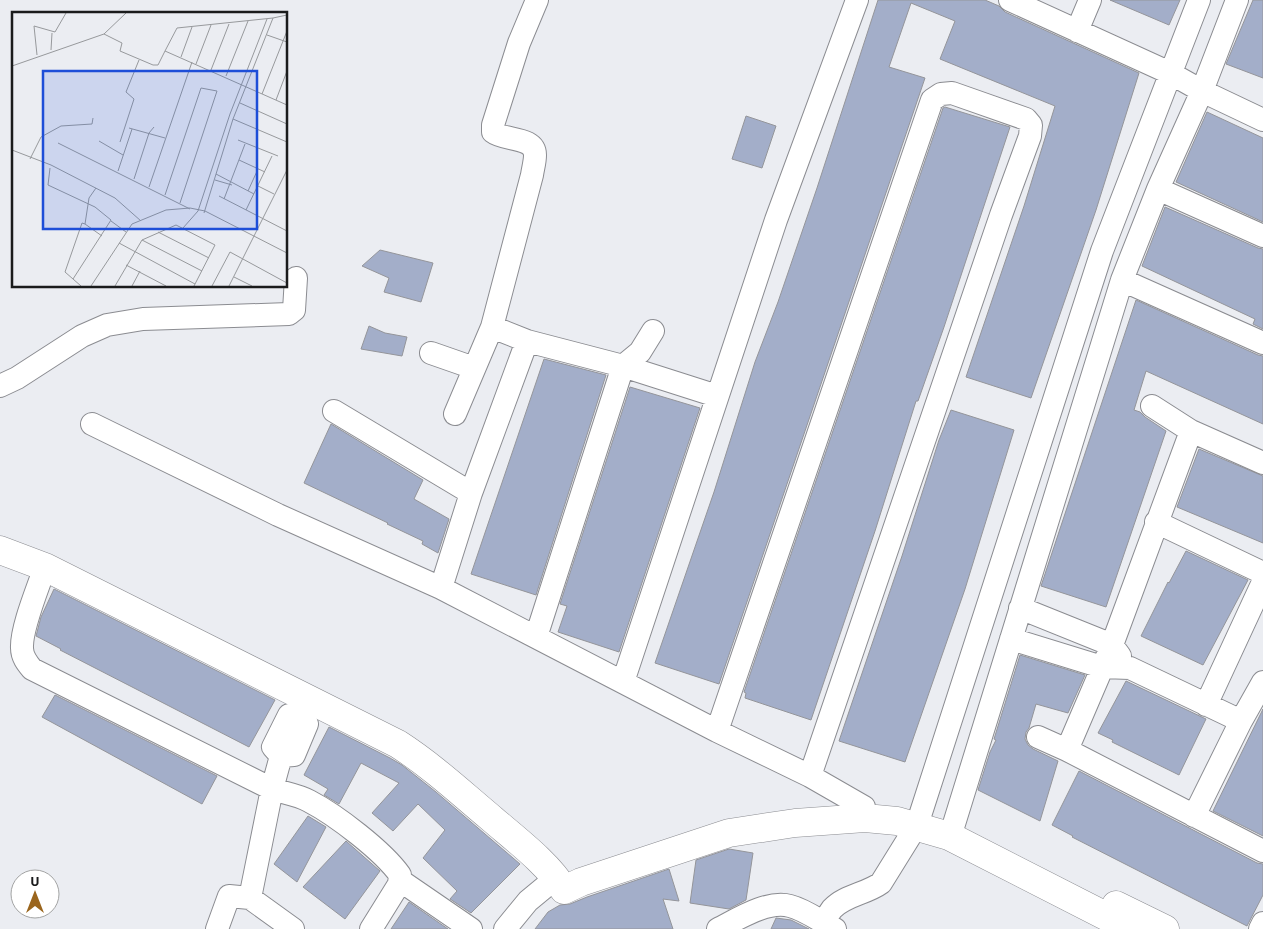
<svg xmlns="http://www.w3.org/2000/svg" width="1263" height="929" font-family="Barlow,sans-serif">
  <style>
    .building { fill: #a3aec9; stroke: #94959a }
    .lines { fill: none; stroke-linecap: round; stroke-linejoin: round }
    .street-casing { stroke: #8b8c91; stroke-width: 24 }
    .secondary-casing { stroke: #8b8c91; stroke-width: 29 }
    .street { stroke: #fff; stroke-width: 22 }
    .secondary { stroke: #fff; stroke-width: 28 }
    .inset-road { fill: none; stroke: #97999c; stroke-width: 1 }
    .view { fill: #1d4ed8; fill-opacity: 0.15; stroke: #1d4ed8; stroke-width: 2.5 }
    .inset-edge { fill: none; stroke: #1a1b1c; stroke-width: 2.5 }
  </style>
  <rect width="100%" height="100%" fill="#ebedf2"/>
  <path class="building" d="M 878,0 L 985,0 L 999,6 L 1005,12 L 1139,73 L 1096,210 L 1031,398 L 966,377 L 1024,206 L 1055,106 L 940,59 L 955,21 L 911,3 L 889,67 L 925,78 L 719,684 L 655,663 L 714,492 L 755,362 L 778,302 L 817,188 Z
    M 1110,0 L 1180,0 L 1169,25 Z
    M 1253,0 L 1263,0 L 1263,78 L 1226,64 Z
    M 945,107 L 1010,127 L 944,327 L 918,401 L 916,401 L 875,531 L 811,720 L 745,698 L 746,693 L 744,692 L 943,108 Z
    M 1207,112 L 1263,138 L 1263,222 L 1176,182 Z
    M 746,116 L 776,126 L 762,168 L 732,159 Z
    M 1165,207 L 1258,248 L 1263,249 L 1263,329 L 1253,324 L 1255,319 L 1142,266 Z
    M 380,250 L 433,263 L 421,302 L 384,292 L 389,278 L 362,266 Z
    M 1136,300 L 1258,355 L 1263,356 L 1263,424 L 1146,371 L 1134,410 L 1140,412 L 1145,417 L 1166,431 L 1106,607 L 1041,586 Z
    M 369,326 L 385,333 L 407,337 L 402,356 L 361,349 Z
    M 544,359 L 606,375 L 536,595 L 471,574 Z
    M 630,387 L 700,408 L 619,652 L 558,632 L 567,606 L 560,604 Z
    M 951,410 L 1014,430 L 965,589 L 905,762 L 839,741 L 902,556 L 939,440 Z
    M 331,424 L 423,480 L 414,499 L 449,519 L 438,553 L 422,544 L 423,541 L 387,524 L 388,523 L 304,483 Z
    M 1199,449 L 1263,476 L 1263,543 L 1177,507 Z
    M 1186,551 L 1248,580 L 1203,665 L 1141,636 L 1168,582 L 1169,583 Z
    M 54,589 L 275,700 L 249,747 L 60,650 L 61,649 L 36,636 L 41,617 Z
    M 1020,655 L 1085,675 L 1068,713 L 1036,704 L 1029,728 L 1026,732 L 1025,739 L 1028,745 L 1033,749 L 1058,761 L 1040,821 L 978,790 L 990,752 L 996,740 L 994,739 Z
    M 1126,681 L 1206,719 L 1179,775 L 1112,742 L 1113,740 L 1098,733 Z
    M 55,695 L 217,776 L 202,804 L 42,717 Z
    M 1263,709 L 1263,836 L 1213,811 Z
    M 329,727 L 390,758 L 402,765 L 436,792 L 520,864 L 471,913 L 450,899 L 457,891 L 423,858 L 445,830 L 418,804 L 393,831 L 372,813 L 399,783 L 361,763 L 339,804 L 324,795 L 328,789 L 304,775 Z
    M 1079,771 L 1257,863 L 1263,864 L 1263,895 L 1247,926 L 1072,837 L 1073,836 L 1052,825 Z
    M 308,816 L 326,827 L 297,882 L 274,864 Z
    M 346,841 L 380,871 L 345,919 L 303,887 Z
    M 729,849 L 753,853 L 746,900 L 729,909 L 690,903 L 696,860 Z
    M 669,869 L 679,901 L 663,899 L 673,929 L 535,929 L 548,912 L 560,905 L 570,904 L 587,897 Z
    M 409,902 L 448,929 L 391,929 Z
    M 776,918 L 791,920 L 809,929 L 771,929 Z"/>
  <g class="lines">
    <g class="street-casing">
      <path id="street" d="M 1010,0 L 1170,73 L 1202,91 L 1263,120
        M 1077,31 L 1090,0
        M 1158,189 L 1263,236
        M 1122,280 L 1263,343
        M 492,327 L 527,341 L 623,366 L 717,396
        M 431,353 L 474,368
        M 0,386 L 17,378 L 82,336 L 107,325 L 143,319 L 289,314 L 294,310 L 296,278
        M 1152,406 L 1191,431 L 1263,463
        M 334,411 L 471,493
        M 455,414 L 492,327 L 532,175 C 533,168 535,162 535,155 C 535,136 504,141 493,132 L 493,125 L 519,43 L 537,0
        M 92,424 L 278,515 L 441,588 L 717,731 L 810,776 L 864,807 L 865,818
        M 1156,522 L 1263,573
        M 45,567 C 38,588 21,628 22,648 C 22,657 27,663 32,669 L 272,789 C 284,793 298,795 309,801 C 336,815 383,851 400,875 L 399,884 L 371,929
        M 441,588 L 471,493 L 527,341
        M 1020,608 L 1112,645 L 1120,656
        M 536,637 L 623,366 L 640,352 L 653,331
        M 1011,639 L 1102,667 L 1130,668 L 1241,721
        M 623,682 L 776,220 L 857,0
        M 1206,705 L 1263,582
        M 717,731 L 932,100 L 941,94 L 952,93 L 1026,119 L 1031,125 L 1030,136 L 1001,215 L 810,776
        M 1038,737 L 1067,750 L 1263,851
        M 1067,750 L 1112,645 L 1191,431
        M 281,756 L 272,789 L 250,898 L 293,929
        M 281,756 L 273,747 L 289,715 L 302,713
        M 281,756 L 294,755 L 307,724 L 302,713
        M 1194,816 L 1241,721 L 1263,682
        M 949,836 L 954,824 L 1122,280 L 1158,189 L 1202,91 L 1237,0
        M 401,881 L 471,929
        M 823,923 C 826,919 829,913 832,909 C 845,895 866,894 881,883 L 917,825 L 1102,251 L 1199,0
        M 217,929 L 229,896 L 250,898
        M 505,929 L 528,901 L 557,877
        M 718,929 C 738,919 767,900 790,906 C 806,910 821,922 835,929
        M 1260,929 L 1263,923"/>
    </g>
    <g class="secondary-casing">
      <path id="secondary" d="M 0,550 L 45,567 L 398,744 C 432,766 460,792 491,818 C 514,838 549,864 564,890 L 581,882 L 729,833 L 795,823 L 865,818 L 897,821 L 949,836 L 1131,929
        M 1116,905 L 1165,929"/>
    </g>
    <use href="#street" class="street"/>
    <use href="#secondary" class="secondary"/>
  </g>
  <g transform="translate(12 12)">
    <rect width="275" height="275" fill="#ebedf2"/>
    <path class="inset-road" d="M 261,6 L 165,16 L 153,39 L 275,93M 92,22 L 110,31 L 108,39 L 141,53 L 146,53 L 153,39M 255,23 L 275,30M 39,38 L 40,21M 25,43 L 22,14 L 43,20 L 54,1M 169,45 L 180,15M 184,52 L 199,13M 0,54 L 92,22 L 114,1M 199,58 L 217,12M 214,64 L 236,9M 250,82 L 275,19M 264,88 L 275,59M 228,91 L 275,112M 221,107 L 275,130M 117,116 L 153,126M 226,128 L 266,144M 87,129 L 111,143M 108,130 L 122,87 L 114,80 L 127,48M 46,131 L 178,197M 0,138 L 39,153 L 103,186 L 129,209M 18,147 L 29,125 L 49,114 L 80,112 L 81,106M 227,148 L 253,160M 38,156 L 36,173 L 83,195 L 99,208 L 61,267 L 69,274M 106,159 L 120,117M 204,162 L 242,182M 122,167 L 137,121 L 142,115M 203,168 L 220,173M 246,174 L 262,182M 137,175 L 180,50M 84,176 L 77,186 L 73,212 L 90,224M 236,179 L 246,157M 153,183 L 189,76 L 205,79 L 168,191M 207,184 L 275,219M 212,187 L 233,132M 234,198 L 260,144M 192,201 L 221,107 L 261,6 L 275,3M 99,209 L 114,220M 171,216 L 186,199 L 218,102 L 255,7M 146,220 L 197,246M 130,228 L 190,259M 107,231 L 183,272M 114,253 L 154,274M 222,265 L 240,274M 61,267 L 53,260 L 70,211 L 73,212M 79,274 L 120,212 L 154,198 L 178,196 L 193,199 L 275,241M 103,274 L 130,228 L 164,213 L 203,233 L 182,274M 120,274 L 128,259M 200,274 L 218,240 L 275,271M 217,274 L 275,158"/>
    <path class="view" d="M 31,59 L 245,59 L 245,217 L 31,217 Z"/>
    <rect width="275" height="275" class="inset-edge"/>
  </g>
  <g transform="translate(35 894)"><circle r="24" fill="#ffffff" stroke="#a3a4a4"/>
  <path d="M0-4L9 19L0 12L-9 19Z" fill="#9a651d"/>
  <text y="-8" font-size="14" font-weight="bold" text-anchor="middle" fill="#1a1b1c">U</text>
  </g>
</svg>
